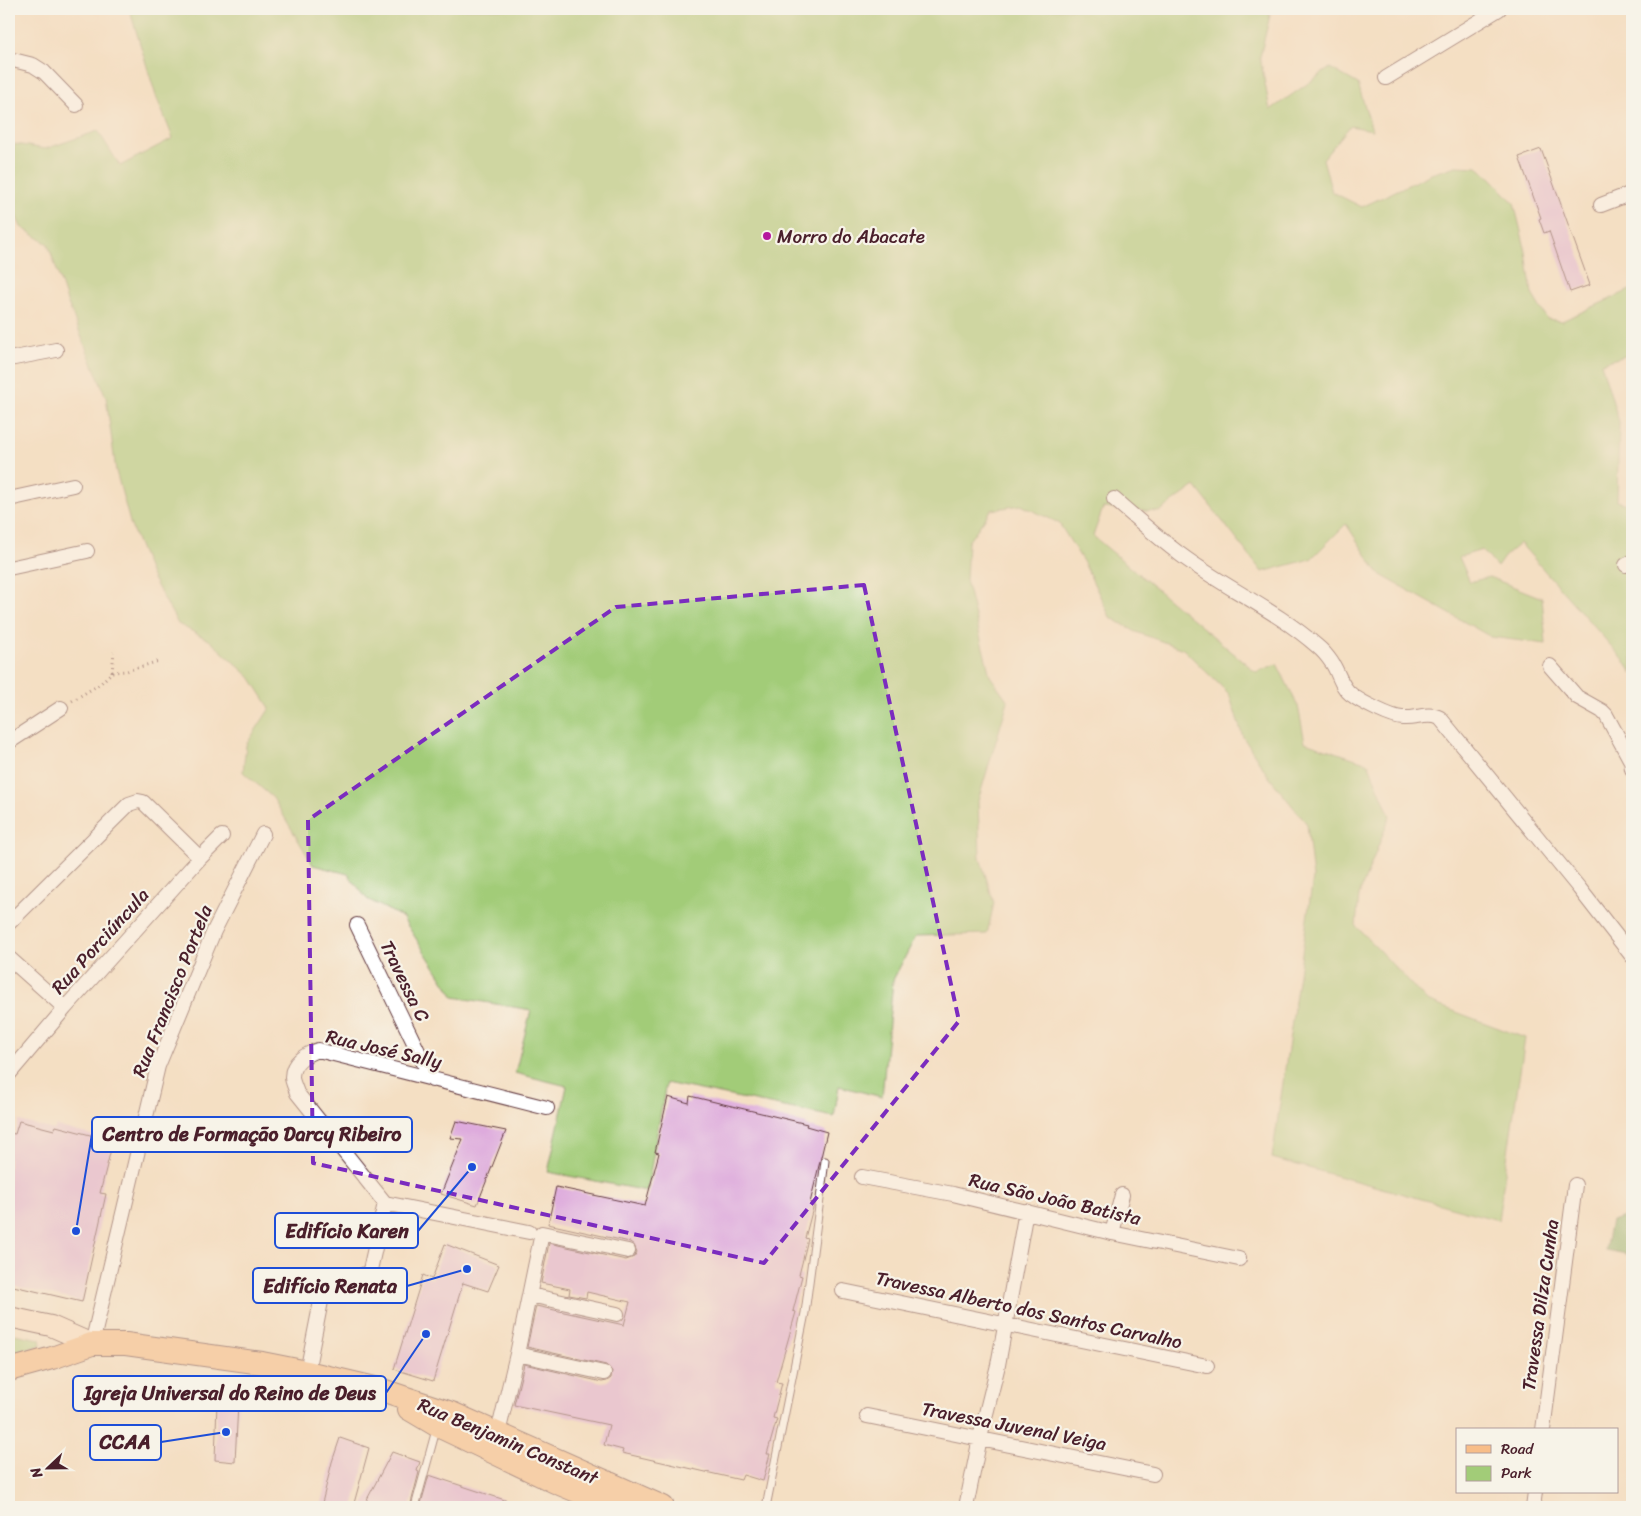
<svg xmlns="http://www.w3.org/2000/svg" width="1641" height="1516" font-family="Sriracha,sans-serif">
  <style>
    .green { fill: #a2cc78; stroke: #767652 }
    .forest { fill: #81b068; stroke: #66684a }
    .building { fill: #deabdd }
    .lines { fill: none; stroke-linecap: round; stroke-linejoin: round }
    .lane-casing { stroke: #643c42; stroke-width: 9 }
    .street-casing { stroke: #643c42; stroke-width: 16 }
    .secondary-casing { stroke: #643c42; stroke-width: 22 }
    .primary-casing { stroke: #643c42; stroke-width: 24 }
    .path { stroke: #643c42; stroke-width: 3; stroke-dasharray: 1 4; stroke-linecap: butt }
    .lane { stroke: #fff; stroke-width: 7 }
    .street { stroke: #fff; stroke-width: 14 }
    .secondary { stroke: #fce5cf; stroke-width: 20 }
    .primary { stroke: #f8bd88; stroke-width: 22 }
    .marked { fill: none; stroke: #7b2cbf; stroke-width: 4; stroke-dasharray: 10 6; stroke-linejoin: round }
    .poi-dot { fill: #b5179e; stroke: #f7f3e8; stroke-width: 2 }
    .labels { text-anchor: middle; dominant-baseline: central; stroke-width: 4.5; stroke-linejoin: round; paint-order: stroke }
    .poi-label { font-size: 19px; fill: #4a1f2b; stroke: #f7f3e8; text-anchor: start }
    .street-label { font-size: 19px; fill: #4a1f2b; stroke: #f7f3e8 }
    .leader { fill: none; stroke: #1d4ed8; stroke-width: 2 }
    .callout-dot { fill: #1d4ed8; stroke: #f7f3e8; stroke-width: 2 }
    .callout { fill: #f7f3e8; stroke: #1d4ed8; stroke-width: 2 }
    .callout-label { font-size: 20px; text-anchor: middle; font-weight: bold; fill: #4a1f2b }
  </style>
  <rect width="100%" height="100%" fill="#f7f3e8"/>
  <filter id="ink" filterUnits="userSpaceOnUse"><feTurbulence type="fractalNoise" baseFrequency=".02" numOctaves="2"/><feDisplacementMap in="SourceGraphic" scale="10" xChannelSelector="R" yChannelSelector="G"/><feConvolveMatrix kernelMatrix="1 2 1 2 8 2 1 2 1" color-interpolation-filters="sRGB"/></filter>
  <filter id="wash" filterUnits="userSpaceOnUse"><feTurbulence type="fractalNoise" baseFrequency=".0096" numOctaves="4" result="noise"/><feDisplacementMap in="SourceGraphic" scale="20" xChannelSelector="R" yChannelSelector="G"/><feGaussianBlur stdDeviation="1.12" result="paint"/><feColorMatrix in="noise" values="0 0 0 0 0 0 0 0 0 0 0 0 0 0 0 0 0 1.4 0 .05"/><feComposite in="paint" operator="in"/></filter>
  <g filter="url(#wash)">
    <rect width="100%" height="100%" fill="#f4dfc3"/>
    <path class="green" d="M 125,9 L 1269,9 L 1270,15 L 1260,57 L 1270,110 L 1330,68 L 1358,84 L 1372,130 L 1350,126 L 1323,159 L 1332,192 L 1362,207 L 1431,174 L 1456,166 L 1477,167 L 1491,178 L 1514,203 L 1526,252 L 1532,294 L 1547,319 L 1562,321 L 1632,289 L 1632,354 L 1601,363 L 1619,422 L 1617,501 L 1632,506 L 1632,674 L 1627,664 L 1520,543 L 1504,557 L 1497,567 L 1482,550 L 1459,557 L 1470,582 L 1489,577 L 1542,598 L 1546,644 L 1491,637 L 1379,574 L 1346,524 L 1311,559 L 1262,572 L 1195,486 L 1159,512 L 1103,508 L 1093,536 L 1256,672 L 1277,664 L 1298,706 L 1305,742 L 1368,763 L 1390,816 L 1359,895 L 1356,926 L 1427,1001 L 1525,1038 L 1498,1220 L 1272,1158 L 1313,878 L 1307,824 L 1269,777 L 1243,737 L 1229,694 L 1183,649 L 1136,632 L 1110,617 L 1084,563 L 1059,523 L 1021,505 L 991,510 L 968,542 L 966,580 L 990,676 L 1008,701 L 978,801 L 980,858 L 994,903 L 987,934 L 916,936 L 893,980 L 882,1097 L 839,1086 L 834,1117 L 666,1083 L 647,1191 L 548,1172 L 567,1086 L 515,1073 L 531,1010 L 454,997 L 402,917 L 367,899 L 348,874 L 313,865 L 273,798 L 243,772 L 246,745 L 270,708 L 250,677 L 209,640 L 178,624 L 151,575 L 131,526 L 116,471 L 106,397 L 67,301 L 48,244 L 21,227 L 9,199 L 9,163 L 15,144 L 45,149 L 98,131 L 120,166 L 173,138 L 156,96 L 130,11 Z
      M 9,1333 L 40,1339 L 41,1345 L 9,1354 Z
      M 219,1375 L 241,1378 L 238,1404 L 217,1402 Z"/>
    <path class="forest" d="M 1632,1214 L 1632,1255 L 1605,1250 L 1611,1221 Z"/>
    <g id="blocks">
      <path class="building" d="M 1541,149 L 1590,285 L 1570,292 L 1549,231 L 1544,233 L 1539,219 L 1541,218 L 1519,157 Z
        M 690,1096 L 807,1124 L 806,1126 L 827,1132 L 810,1203 L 814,1204 L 805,1238 L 808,1239 L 799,1275 L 802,1276 L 793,1311 L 796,1312 L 776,1382 L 782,1383 L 773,1418 L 777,1419 L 767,1454 L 770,1454 L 763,1481 L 743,1475 L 741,1480 L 622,1453 L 623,1450 L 604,1445 L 609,1425 L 514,1405 L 524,1364 L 602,1382 L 607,1381 L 611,1378 L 612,1371 L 606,1365 L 527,1347 L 536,1306 L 624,1325 L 630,1302 L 587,1292 L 586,1298 L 569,1295 L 570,1289 L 541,1283 L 549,1243 L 626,1260 L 634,1257 L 637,1252 L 634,1245 L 630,1242 L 548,1224 L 556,1187 L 645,1206 L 659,1153 L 655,1152 L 668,1097 L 689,1103 Z
        M 19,1121 L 54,1130 L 56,1126 L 113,1141 L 100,1193 L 106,1194 L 82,1302 L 9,1285 L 9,1133 L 15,1134 Z
        M 456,1121 L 506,1131 L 477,1205 L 441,1194 L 463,1139 L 450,1138 Z
        M 445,1244 L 499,1265 L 488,1291 L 463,1283 L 433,1381 L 394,1369 L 423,1275 L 432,1279 Z
        M 217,1402 L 238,1404 L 235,1462 L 215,1460 Z
        M 340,1438 L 369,1448 L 353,1507 L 321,1507 L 332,1462 Z
        M 392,1452 L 420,1462 L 417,1471 L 419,1472 L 410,1507 L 363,1507 Z
        M 429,1475 L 520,1505 L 520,1507 L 420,1507 Z"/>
    </g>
  </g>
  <g filter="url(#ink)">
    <use href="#blocks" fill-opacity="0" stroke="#643c42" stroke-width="1"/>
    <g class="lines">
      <g class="lane-casing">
        <path id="lane" d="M 415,1507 L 436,1430
          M 766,1507 L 805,1313 L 825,1161"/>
      </g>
      <g class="street-casing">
        <path id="street" d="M 9,59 L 33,65 L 44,72 L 76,105
          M 1386,78 L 1499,9
          M 1601,205 L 1632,193
          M 9,359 L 56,350
          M 9,499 L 73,485
          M 1114,499 C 1136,518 1158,538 1181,555 C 1225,588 1276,610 1317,646 C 1322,650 1328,657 1332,663 C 1339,673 1341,688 1352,695 C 1361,702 1392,718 1403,718 C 1416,719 1428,712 1440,718 L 1579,888 L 1632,956
          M 1626,565 L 1632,562
          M 9,568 L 87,551
          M 1550,666 L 1577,697 L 1602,711 L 1606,715 L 1631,761 L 1632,769
          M 9,742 L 61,708
          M 9,923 L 129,804 L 138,801 L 143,802 L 200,858
          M 357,925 L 432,1080
          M 9,958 L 65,1008
          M 9,1074 L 65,1008 L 200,858 L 222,836
          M 862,1177 L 953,1194 L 1112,1233 L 1239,1259
          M 385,1203 L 297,1093 C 296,1089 292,1082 292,1077 C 292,1062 306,1054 318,1050 L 547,1108
          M 385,1203 L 529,1232
          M 1112,1233 L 1122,1195
          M 843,1291 L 1207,1366
          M 530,1295 L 617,1314
          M 92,1344 L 158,1066 L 214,931 L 263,834
          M 517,1354 L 604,1373
          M 307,1372 L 324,1286 C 336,1270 358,1284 370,1270 L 385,1203
          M 867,1416 L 1153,1474
          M 1543,1430 L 1575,1185
          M 498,1433 L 517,1354 L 542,1233 L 628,1251
          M 966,1507 L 980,1438 L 998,1365 L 1026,1211
          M 1533,1507 L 1535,1492"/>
      </g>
      <g class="secondary-casing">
        <path id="secondary" d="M 9,1317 L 51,1326 L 92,1344"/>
      </g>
      <g class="primary-casing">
        <path id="primary" d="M 9,1370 L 52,1358 L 92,1344 L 126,1344 L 262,1363 L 307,1372 L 379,1389 L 454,1414 L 663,1507
          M 409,1409 L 436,1425 L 555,1482 L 615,1507"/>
      </g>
      <path class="path" d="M 112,672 L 114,652
        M 72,701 L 100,684 L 112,672 L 127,671 L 159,661
        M 222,1402 L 224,1383"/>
      <use href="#lane" class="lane"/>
      <use href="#street" class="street"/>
      <use href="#secondary" class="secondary"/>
      <use href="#primary" class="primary"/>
    </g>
  </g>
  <path d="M0 0H1641V1516H0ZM 864,585 L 959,1021 L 764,1263 L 313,1163 L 308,820 L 616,607 Z" fill="#f4dfc3" fill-opacity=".55" fill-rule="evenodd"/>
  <path class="marked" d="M 864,585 L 959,1021 L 764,1263 L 313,1163 L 308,820 L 616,607 Z"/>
  <circle class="poi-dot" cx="767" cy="236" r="5"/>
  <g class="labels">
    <g class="poi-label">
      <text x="777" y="236">Morro do Abacate</text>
    </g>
    <g class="street-label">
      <text transform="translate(100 941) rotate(-48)">Rua Porciúncula</text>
      <text transform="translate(405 981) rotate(64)">Travessa C</text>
      <text transform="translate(172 991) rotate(-68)">Rua Francisco Portela</text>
      <text transform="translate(384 1049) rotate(13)">Rua José Sally</text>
      <text transform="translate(1055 1199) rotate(13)">Rua São João Batista</text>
      <text transform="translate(1540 1305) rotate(-82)">Travessa Dilza Cunha</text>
      <text transform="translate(1029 1310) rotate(12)">Travessa Alberto dos Santos Carvalho</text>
      <text transform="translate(1014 1426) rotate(11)">Travessa Juvenal Veiga</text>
      <text transform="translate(508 1441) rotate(23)">Rua Benjamin Constant</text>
    </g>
  </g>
  <path class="leader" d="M76 1231L92 1134M472 1167L418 1231M467 1269L407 1286M426 1334L386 1393M226 1432L161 1442"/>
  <g class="callout-dot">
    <circle cx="76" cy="1231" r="5"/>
    <circle cx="472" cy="1167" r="5"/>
    <circle cx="467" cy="1269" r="5"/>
    <circle cx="426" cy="1334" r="5"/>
    <circle cx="226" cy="1432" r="5"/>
  </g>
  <g class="callout">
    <rect x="92" y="1117" width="320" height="35" rx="5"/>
    <rect x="275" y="1213" width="143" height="35" rx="5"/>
    <rect x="253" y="1268" width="154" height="35" rx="5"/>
    <rect x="73" y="1376" width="313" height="35" rx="5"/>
    <rect x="90" y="1425" width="71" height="35" rx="5"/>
  </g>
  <g class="callout-label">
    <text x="252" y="1141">Centro de Formação Darcy Ribeiro</text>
    <text x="347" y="1238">Edifício Karen</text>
    <text x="330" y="1293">Edifício Renata</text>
    <text x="230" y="1400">Igreja Universal do Reino de Deus</text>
    <text x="125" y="1449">CCAA</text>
  </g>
  <rect width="1641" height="1516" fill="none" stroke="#f7f3e8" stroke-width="30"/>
  <rect x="1456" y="1428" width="162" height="65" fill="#f7f3e8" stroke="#b29e9c"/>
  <rect x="1466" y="1445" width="25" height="8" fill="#f8bd88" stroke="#b29e9c"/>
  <text x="1501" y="1454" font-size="15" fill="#4a1f2b">Road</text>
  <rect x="1466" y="1466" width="25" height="15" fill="#a2cc78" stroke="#b29e9c"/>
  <text x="1501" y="1478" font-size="15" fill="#4a1f2b">Park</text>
  <g transform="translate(48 1468) rotate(248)" stroke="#f7f3e8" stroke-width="4" paint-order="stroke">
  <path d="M0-4L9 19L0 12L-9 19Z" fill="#4a1f2b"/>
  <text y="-8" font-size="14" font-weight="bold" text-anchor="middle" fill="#4a1f2b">N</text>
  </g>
</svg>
